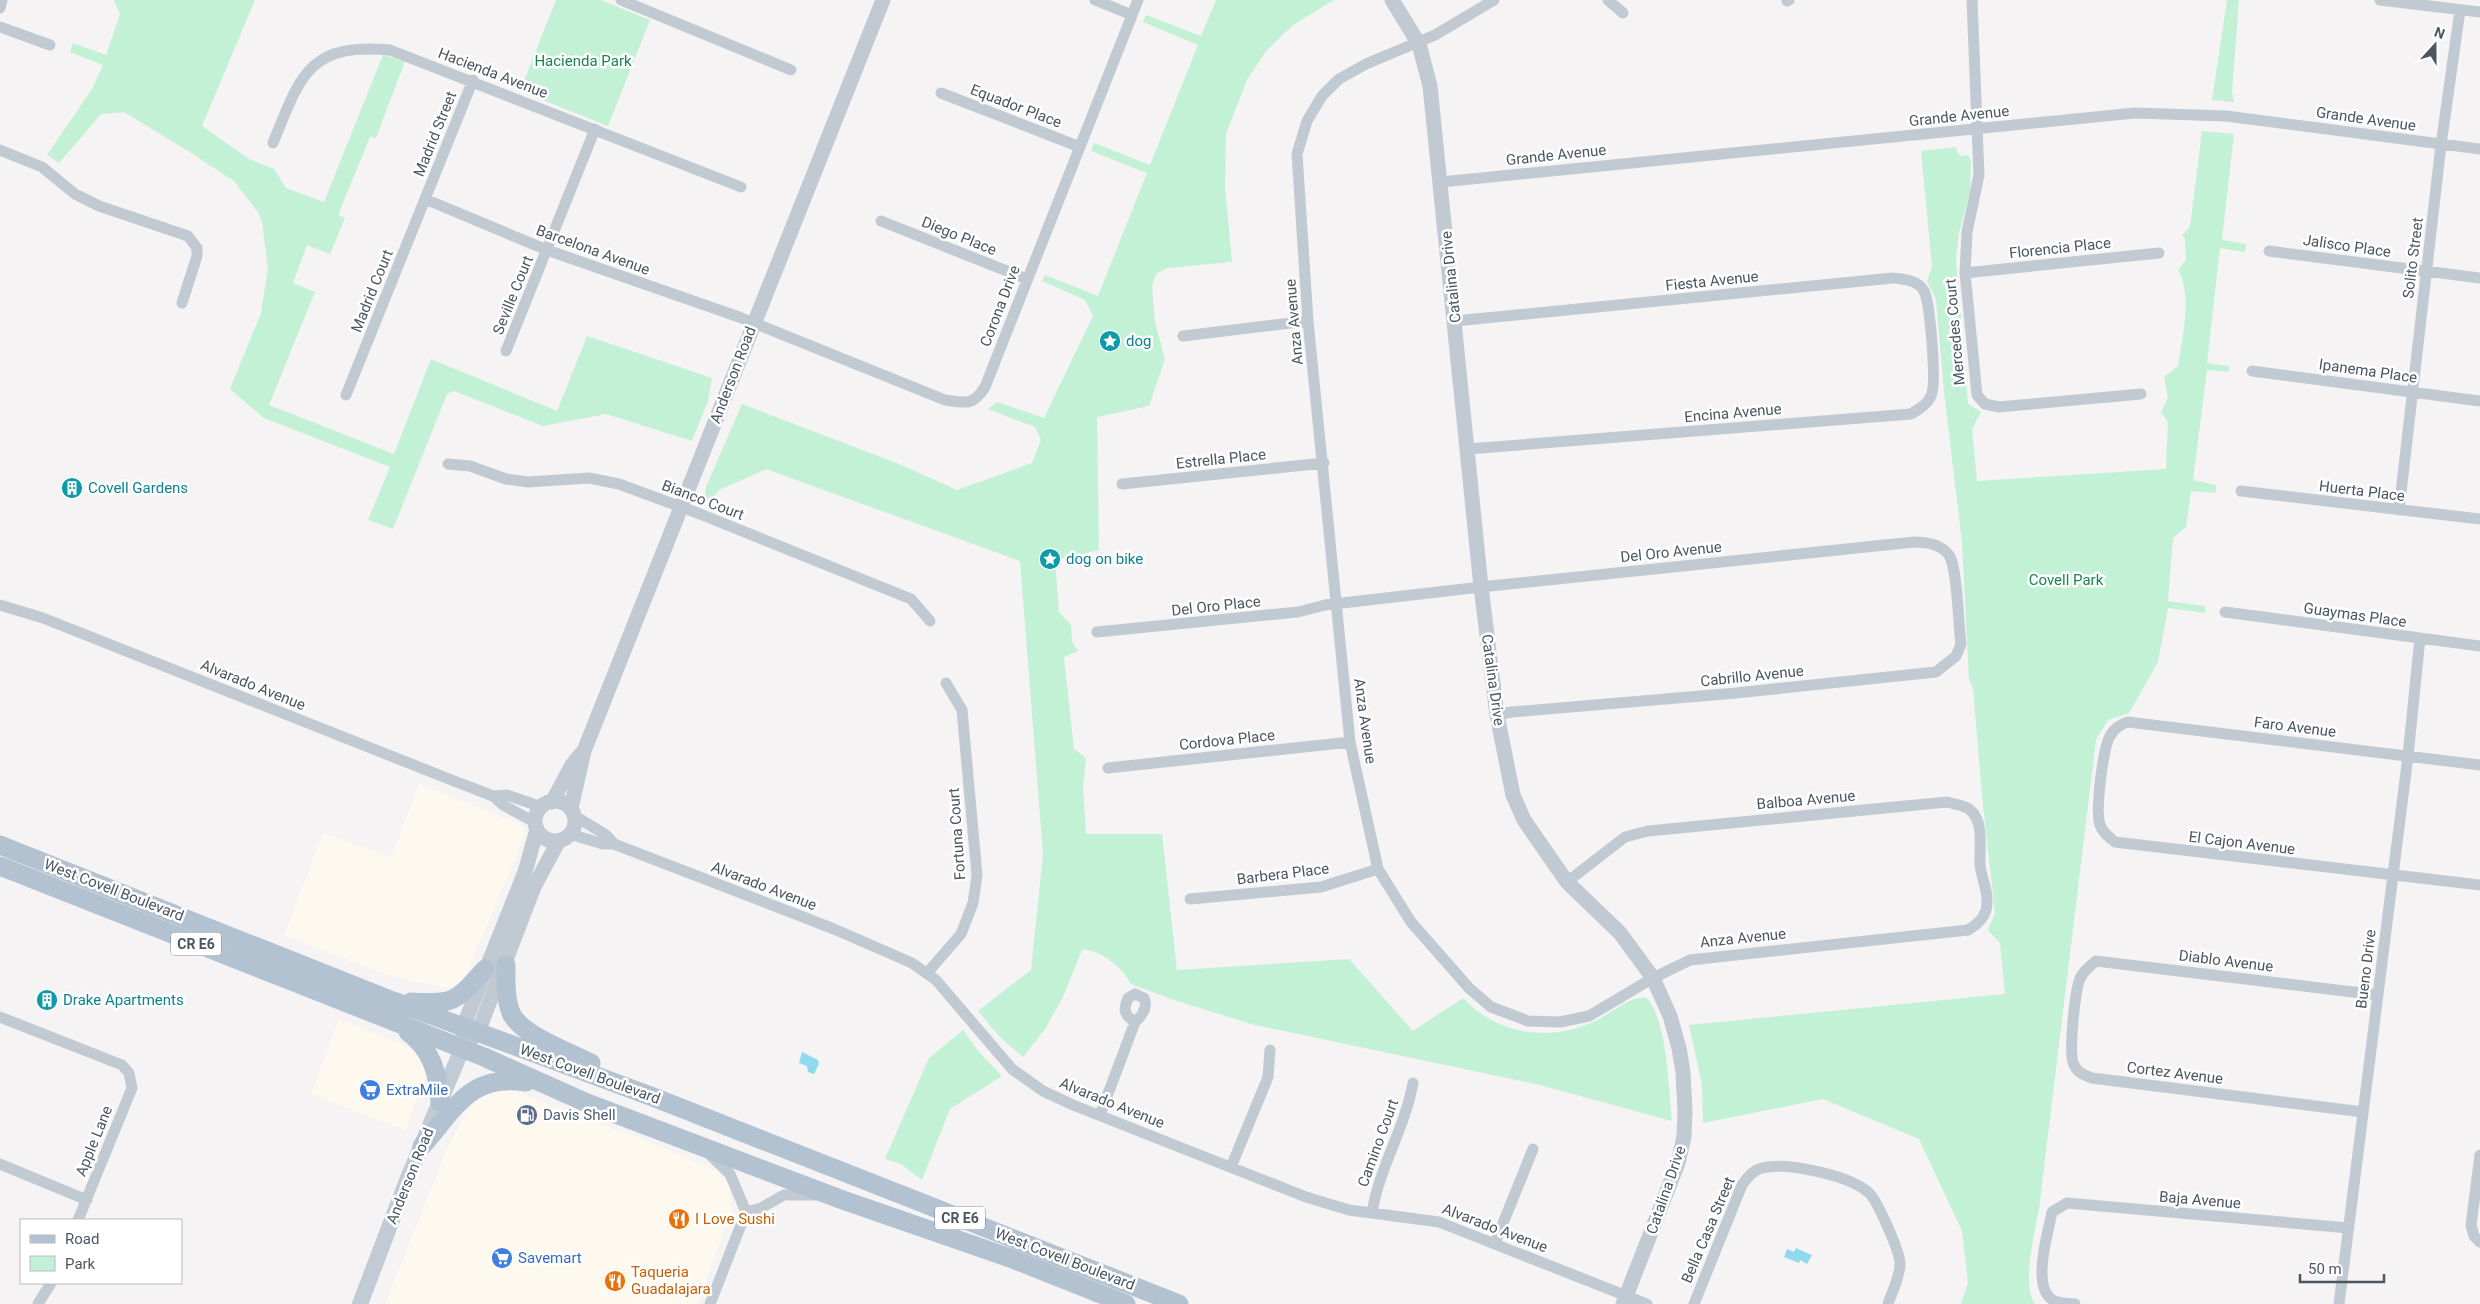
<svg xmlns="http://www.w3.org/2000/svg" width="2480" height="1304" font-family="Roboto,sans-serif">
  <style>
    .commercial { fill: #fdf9ef }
    .green { fill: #c3f1d5 }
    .water { fill: #90daee }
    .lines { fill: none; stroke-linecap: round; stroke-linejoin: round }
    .minor { stroke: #c1cad2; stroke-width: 11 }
    .tertiary { stroke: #c1cad2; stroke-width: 15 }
    .secondary { stroke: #c1cbd6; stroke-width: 16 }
    .primary { stroke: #b3c2d1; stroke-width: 19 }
    .labels { text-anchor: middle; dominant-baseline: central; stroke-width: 5; stroke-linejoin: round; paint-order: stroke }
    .shield { fill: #fff; stroke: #808990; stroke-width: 1 }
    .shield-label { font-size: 14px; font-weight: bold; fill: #4a5661 }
    .park-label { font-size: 15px; fill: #17864f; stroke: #fff }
    .street-label { font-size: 15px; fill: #4a5661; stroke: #fff }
    .culture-label { font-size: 15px; fill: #0d838f; stroke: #fff; text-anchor: start }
    .shop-label { font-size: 15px; fill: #366cbe; stroke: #fff; text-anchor: start }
    .service-label { font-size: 15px; fill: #4e5e75; stroke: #fff; text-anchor: start }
    .food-label { font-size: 15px; fill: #c56008; stroke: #fff; text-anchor: start }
  </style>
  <rect width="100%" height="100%" fill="#f5f3f3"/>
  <path class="commercial" d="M 419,784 L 520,824 L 525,829 L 525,835 L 467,972 L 459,984 L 447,988 L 404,979 L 368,968 L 284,935 L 323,833 L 391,857 Z
    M 339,1019 L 413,1049 L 425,1067 L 426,1076 L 405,1130 L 311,1094 Z
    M 506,1088 L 652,1143 L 717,1171 L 730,1187 L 731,1212 L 697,1304 L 385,1304 L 449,1144 L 472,1104 L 479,1096 Z"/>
  <path class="green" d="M 114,0 L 255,0 L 202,126 L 249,159 L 274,169 L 286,188 L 324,202 L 383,55 L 405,61 L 376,138 L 370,137 L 338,215 L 345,218 L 330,254 L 307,245 L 293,283 L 315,292 L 269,405 L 394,454 L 431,359 L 557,411 L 587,336 L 712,378 L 708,401 L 692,441 L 606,414 L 543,426 L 454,391 L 447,394 L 393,529 L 368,520 L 390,467 L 264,418 L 230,389 L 261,313 L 268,268 L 262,222 L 258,212 L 234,181 L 185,149 L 124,112 L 101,114 L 59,163 L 47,155 L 92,89 L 103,65 L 70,52 L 73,43 L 106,55 L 120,14 Z
    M 556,0 L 601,0 L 650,20 L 608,126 L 520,91 Z
    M 1216,0 L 1334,0 L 1293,25 L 1266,51 L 1247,80 L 1226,134 L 1225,186 L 1232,262 L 1167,268 L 1156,274 L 1152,286 L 1155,322 L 1165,359 L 1149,406 L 1097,417 L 1099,550 L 1055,560 L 1059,612 L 1071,625 L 1072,642 L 1078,651 L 1064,657 L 1074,749 L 1086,758 L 1083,787 L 1086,834 L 1162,834 L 1177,970 L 1349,959 L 1413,1031 L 1463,998 C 1499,1037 1556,1043 1601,1018 C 1614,1011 1631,996 1646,998 C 1667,1015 1669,1094 1672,1121 L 1540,1085 L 1251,1024 L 1171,999 L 1131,984 C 1124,969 1099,948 1082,950 L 1063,997 L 1045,1029 L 1023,1057 L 1000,1037 L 978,1011 L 1031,970 L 1043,854 L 1020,561 L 766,469 L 719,490 L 707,505 L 705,495 L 706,487 L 742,404 L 899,464 L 957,490 L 1032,463 L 1041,440 L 1035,427 L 988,409 L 997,402 L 1044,418 L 1093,316 L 1085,300 L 1042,281 L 1045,275 L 1098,296 L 1147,173 L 1091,151 L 1094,143 L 1150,165 L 1198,45 L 1143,22 L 1146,15 L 1201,36 Z
    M 2227,0 L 2239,0 L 2232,92 L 2234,102 L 2212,100 Z
    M 2202,131 L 2234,134 L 2222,240 L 2246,244 L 2245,252 L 2220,248 L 2207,363 L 2229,366 L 2229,372 L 2207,370 L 2193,480 L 2216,485 L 2216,493 L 2191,491 L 2186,527 L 2173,538 L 2168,601 L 2205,606 L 2205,613 L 2168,608 L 2158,662 L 2129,713 L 2108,720 L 2096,740 L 2039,1209 C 2035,1232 2021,1285 2035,1304 L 1961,1304 L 1968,1283 L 1962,1231 L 1919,1139 L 1823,1099 L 1703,1123 L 1702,1085 L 1689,1025 L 2005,994 L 2000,943 L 1988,930 L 1995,913 L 1982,796 L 1973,688 L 1969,679 L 1962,542 L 1944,392 L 1936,299 L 1927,281 L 1932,267 L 1921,151 L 1955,147 L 1960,156 L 1968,155 L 1971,160 L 1970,192 L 1959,233 L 1956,259 L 1968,404 L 1981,412 L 1972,429 L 1977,481 L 2166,469 L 2168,422 L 2161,412 L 2168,398 L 2164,377 L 2178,366 C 2182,339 2193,294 2178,270 L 2186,260 L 2185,239 L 2182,235 L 2190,227 Z
    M 963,1030 L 978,1051 L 1002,1076 L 950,1109 L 922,1180 L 901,1164 L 885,1159 L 929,1058 Z"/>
  <path class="water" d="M 802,1052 L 818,1060 L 819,1064 L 814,1074 L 808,1072 L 807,1066 L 799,1063 Z
    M 1796,1248 L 1812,1255 L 1807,1264 L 1800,1260 L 1799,1263 L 1784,1257 L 1787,1249 L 1794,1252 Z"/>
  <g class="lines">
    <path class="minor" d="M 621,0 L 791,70
      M 1095,0 L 1132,15
      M 1494,0 L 1435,35 L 1366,64 L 1339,79 L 1322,96 L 1307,121 L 1297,154 L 1308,321 L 1350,742 L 1378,869 L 1411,922 L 1469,988 L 1491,1007 L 1528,1021 L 1560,1022 L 1589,1016 L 1653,978 L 1690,960 L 1968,930 C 1976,925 1983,920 1986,910 C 1990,894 1982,881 1980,865 C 1979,848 1985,821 1969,809 C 1964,805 1953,804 1947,802 L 1648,831 L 1625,837 L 1567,882
      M 1608,0 L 1623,13
      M 1972,0 L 1979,175 L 1967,232 L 1965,273 L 1977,395 L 1985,404 L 1999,407 L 2141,394
      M 2380,0 L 2480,12
      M 1787,1 L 1789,0
      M 0,8 L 2,0
      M 0,27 L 50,45
      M 941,93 L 1080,147
      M 273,143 C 300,77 308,42 390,50 L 741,187
      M 0,150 L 42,167 L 75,194 L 99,206 L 188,236 L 197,248 L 197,256 L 182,303
      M 1441,182 L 2135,113 L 2226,116 L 2480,149
      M 425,199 L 547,250 L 739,317 L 945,400 C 966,403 973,406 985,387 L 1138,0
      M 881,221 L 1027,279
      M 2269,251 L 2480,278
      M 1965,273 L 2159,253
      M 1455,321 L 1893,278 C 1903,279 1918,280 1924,291 C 1930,303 1937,384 1931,396 C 1927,405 1919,409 1911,414 L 1468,449
      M 1183,336 L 1308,321
      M 506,351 L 595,129
      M 2252,371 L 2480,401
      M 346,395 L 473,80
      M 448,464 L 470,466 L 506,479 L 528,482 L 589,478 L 619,484 L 700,514 L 911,599 L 930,621
      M 1122,484 L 1324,463
      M 2241,491 L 2480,519
      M 2399,510 L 2441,145 L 2460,10
      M 0,605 L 43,618 L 449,779 L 493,796 L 507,795 L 542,807
      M 2225,612 L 2480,646
      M 1097,632 L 1298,612 L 1325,605 L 1481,587 L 1914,542 C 1927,542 1941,544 1949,555 C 1958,569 1958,625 1961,644 L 1956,656 L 1936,672 L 1736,693 L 1512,712 L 1497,715
      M 2480,765 L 2128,722 C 2121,724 2114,729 2110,736 C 2103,749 2095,810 2100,825 C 2103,833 2109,837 2115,842 L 2480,885
      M 1108,768 L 1350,742
      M 493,796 L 503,805 L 536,823
      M 575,816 L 606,835 L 614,844
      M 570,834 L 603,844 L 614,844 L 834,929 L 912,963 L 936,980 L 1012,1069 L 1043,1091 L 1073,1105 L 1306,1197 L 1349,1210 L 1439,1222 L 1647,1304
      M 1190,899 L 1321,887 L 1378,869
      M 928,972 L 961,934 L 973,903 L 977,875 L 962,710 L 946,683
      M 0,1017 L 122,1065 L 129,1073 L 132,1088 L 78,1220
      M 2363,1112 L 2092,1078 C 2084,1075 2078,1073 2074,1065 C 2068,1054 2075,995 2079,981 C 2082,972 2089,967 2096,961 L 2378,995
      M 1100,1115 L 1135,1022 C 1142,1016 1148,1007 1144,998 L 1135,994 L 1128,998 C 1123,1010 1124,1015 1135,1022
      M 708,1153 L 730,1174 L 746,1212 L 710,1304
      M 2480,1155 L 2471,1225 L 2474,1236 L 2480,1242
      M 0,1164 L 87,1200
      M 1231,1167 L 1268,1077 L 1270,1050
      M 746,1212 L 761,1208 L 784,1195 L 817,1195
      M 1372,1213 C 1379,1168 1405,1128 1413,1083
      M 1495,1243 L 1533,1149
      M 38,1304 L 51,1283
      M 1694,1304 L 1742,1185 C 1747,1178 1753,1170 1762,1168 C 1787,1162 1848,1175 1868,1192 C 1877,1199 1900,1252 1900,1264 C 1900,1277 1892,1292 1888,1304
      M 2075,1304 C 2069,1303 2061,1304 2055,1301 C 2030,1291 2048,1233 2052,1212 L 2067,1203 L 2349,1228
      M 2339,1304 L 2408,756 L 2420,638"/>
    <path class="tertiary" d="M 1392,0 L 1419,44 L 1430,86 L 1481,587 L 1497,715 L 1513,795 L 1524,820 L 1567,882 L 1620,933 L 1653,978 L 1670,1016 L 1679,1048 L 1683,1072 L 1685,1112 L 1684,1137 L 1678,1163 L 1623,1304
      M535 821a20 20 0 1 1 40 0a20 20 0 1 1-40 0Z
      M 552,802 L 572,765 L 581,754
      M 571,808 L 584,751 L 883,0
      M 470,1041 L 478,1032 L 534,887 L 558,842
      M 462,1049 L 463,1027 L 525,872 L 537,829"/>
    <path class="secondary" d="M 360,1304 L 408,1178 L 462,1049"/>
    <path class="primary" d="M 0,845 L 393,1001 L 653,1097 L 1179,1304
      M 0,866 L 484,1057 L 587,1103 L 840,1199 L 1010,1258 L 1126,1304
      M 506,965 C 506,981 505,1000 512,1015 C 524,1036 569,1052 591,1063
      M 411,1002 C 456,1005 457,1000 485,969
      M 408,1032 C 432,1050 438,1073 440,1102
      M 422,1146 C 455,1109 470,1073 526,1082"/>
  </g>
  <defs>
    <g id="sight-disc" transform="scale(1.125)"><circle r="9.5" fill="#0f9aa8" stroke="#fff"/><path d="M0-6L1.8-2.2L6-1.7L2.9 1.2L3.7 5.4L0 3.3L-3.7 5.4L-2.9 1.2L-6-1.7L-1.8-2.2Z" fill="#fff"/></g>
    <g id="building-disc" transform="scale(1.125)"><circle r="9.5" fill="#0f9aa8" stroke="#fff"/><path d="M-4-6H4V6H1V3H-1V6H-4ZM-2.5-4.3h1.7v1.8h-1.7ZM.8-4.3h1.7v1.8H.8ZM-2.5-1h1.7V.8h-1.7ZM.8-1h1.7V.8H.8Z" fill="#fff"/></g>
    <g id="supermarket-disc" transform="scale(1.125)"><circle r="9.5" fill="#3f7fe0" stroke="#fff"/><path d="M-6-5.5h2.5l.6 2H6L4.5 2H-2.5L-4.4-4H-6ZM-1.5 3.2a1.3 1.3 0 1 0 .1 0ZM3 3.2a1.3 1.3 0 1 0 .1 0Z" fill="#fff"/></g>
    <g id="fuel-disc" transform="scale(1.125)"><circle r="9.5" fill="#5c6f8a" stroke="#fff"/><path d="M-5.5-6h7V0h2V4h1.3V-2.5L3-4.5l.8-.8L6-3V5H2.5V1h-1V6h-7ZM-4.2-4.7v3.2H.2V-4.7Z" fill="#fff"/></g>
    <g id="restaurant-disc" transform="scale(1.125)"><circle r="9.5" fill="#e8710a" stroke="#fff"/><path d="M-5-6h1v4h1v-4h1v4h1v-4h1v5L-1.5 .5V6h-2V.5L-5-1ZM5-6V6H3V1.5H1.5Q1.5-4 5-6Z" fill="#fff"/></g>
  </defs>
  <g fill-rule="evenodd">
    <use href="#sight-disc" x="1110" y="341"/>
    <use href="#building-disc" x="72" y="488"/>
    <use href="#sight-disc" x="1050" y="559"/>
    <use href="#building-disc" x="47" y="1000"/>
    <use href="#supermarket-disc" x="370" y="1090"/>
    <use href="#fuel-disc" x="527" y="1115"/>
    <use href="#restaurant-disc" x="679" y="1219"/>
    <use href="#supermarket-disc" x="502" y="1258"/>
    <use href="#restaurant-disc" x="615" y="1281"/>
  </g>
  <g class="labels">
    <g class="shield">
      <rect x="171" y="932.5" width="50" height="23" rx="4"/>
      <rect x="935" y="1206.5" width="50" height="23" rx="4"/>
    </g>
    <g class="shield-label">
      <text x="196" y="944">CR E6</text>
      <text x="960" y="1218">CR E6</text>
    </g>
    <g class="park-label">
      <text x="583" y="61">Hacienda Park</text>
      <text x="2066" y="580">Covell Park</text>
    </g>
    <g class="street-label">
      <text transform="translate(493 73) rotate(21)">Hacienda Avenue</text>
      <text transform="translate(1016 106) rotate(21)">Equador Place</text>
      <text transform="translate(1959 116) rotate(-6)">Grande Avenue</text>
      <text transform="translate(2366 119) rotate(8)">Grande Avenue</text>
      <text transform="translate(435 134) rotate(-68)">Madrid Street</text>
      <text transform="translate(1556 155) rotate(-6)">Grande Avenue</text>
      <text transform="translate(959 236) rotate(22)">Diego Place</text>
      <text transform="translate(2347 246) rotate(8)">Jalisco Place</text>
      <text transform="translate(2060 248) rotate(-6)">Florencia Place</text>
      <text transform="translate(593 250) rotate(20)">Barcelona Avenue</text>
      <text transform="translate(2413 258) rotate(-83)">Solito Street</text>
      <text transform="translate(1451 277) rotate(-96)">Catalina Drive</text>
      <text transform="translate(1712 281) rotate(-6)">Fiesta Avenue</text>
      <text transform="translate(372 291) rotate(-68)">Madrid Court</text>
      <text transform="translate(513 295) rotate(-68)">Seville Court</text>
      <text transform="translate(1000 306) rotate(-69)">Corona Drive</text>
      <text transform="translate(1294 322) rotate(-95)">Anza Avenue</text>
      <text transform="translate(1955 332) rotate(-95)">Mercedes Court</text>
      <text transform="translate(2368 371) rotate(8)">Ipanema Place</text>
      <text transform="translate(733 375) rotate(-69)">Anderson Road</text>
      <text transform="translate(1733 413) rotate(-5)">Encina Avenue</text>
      <text transform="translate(1221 459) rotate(-6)">Estrella Place</text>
      <text transform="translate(2362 491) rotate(7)">Huerta Place</text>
      <text transform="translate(703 500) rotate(21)">Bianco Court</text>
      <text transform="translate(1671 552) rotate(-6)">Del Oro Avenue</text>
      <text transform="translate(1216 606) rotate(-6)">Del Oro Place</text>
      <text transform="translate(2355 615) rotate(8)">Guaymas Place</text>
      <text transform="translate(1752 676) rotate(-6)">Cabrillo Avenue</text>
      <text transform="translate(1493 680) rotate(82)">Catalina Drive</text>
      <text transform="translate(253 685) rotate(22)">Alvarado Avenue</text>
      <text transform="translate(1365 721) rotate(82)">Anza Avenue</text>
      <text transform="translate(2295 727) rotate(7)">Faro Avenue</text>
      <text transform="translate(1227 740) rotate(-6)">Cordova Place</text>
      <text transform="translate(1806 800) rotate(-5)">Balboa Avenue</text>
      <text transform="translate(957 834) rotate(-94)">Fortuna Court</text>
      <text transform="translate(2242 843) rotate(7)">El Cajon Avenue</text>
      <text transform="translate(1283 874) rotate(-7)">Barbera Place</text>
      <text transform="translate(764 886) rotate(21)">Alvarado Avenue</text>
      <text transform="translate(114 890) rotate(21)">West Covell Boulevard</text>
      <text transform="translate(1743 938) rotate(-6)">Anza Avenue</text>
      <text transform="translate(2226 961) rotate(7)">Diablo Avenue</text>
      <text transform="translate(2366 969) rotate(-83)">Bueno Drive</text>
      <text transform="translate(2175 1073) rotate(7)">Cortez Avenue</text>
      <text transform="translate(590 1074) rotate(20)">West Covell Boulevard</text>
      <text transform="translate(1112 1103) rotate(22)">Alvarado Avenue</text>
      <text transform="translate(94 1141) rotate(-68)">Apple Lane</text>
      <text transform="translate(1378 1143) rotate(-70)">Camino Court</text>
      <text transform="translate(410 1176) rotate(-68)">Anderson Road</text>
      <text transform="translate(1666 1190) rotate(-71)">Catalina Drive</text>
      <text transform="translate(2200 1200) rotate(5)">Baja Avenue</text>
      <text transform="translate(1495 1228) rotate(21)">Alvarado Avenue</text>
      <text transform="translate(1708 1230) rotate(-67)">Bella Casa Street</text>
      <text transform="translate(1065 1259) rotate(21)">West Covell Boulevard</text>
    </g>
    <g class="culture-label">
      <text x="1126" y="341">dog</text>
      <text x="88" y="488">Covell Gardens</text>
      <text x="1066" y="559">dog on bike</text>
      <text x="63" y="1000">Drake Apartments</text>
    </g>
    <g class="shop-label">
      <text x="386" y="1090">ExtraMile</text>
      <text x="518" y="1258">Savemart</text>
    </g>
    <g class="service-label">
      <text x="543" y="1115">Davis Shell</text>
    </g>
    <g class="food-label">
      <text x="695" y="1219">I Love Sushi</text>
      <text x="631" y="1272">Taqueria<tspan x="631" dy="17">Guadalajara</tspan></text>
    </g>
  </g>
  <rect x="20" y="1219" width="162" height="65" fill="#ffffff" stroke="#b7bbc0"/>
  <rect x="30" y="1235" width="25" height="8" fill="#b3c2d1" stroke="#b7bbc0"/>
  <text x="65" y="1244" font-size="15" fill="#4a5661">Road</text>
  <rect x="30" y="1256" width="25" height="15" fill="#c3f1d5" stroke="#b7bbc0"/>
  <text x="65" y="1269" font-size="15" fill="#4a5661">Park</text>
  <g transform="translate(2435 45) rotate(21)" stroke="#ffffff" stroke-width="4" paint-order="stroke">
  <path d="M0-4L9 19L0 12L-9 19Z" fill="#4a5661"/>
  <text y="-8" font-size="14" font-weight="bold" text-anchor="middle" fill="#4a5661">N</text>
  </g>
  <path d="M2300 1274v8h84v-8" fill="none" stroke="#4a5661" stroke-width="2.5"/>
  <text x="2308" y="1274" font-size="15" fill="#4a5661" stroke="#ffffff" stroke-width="4" paint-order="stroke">50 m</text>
</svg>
